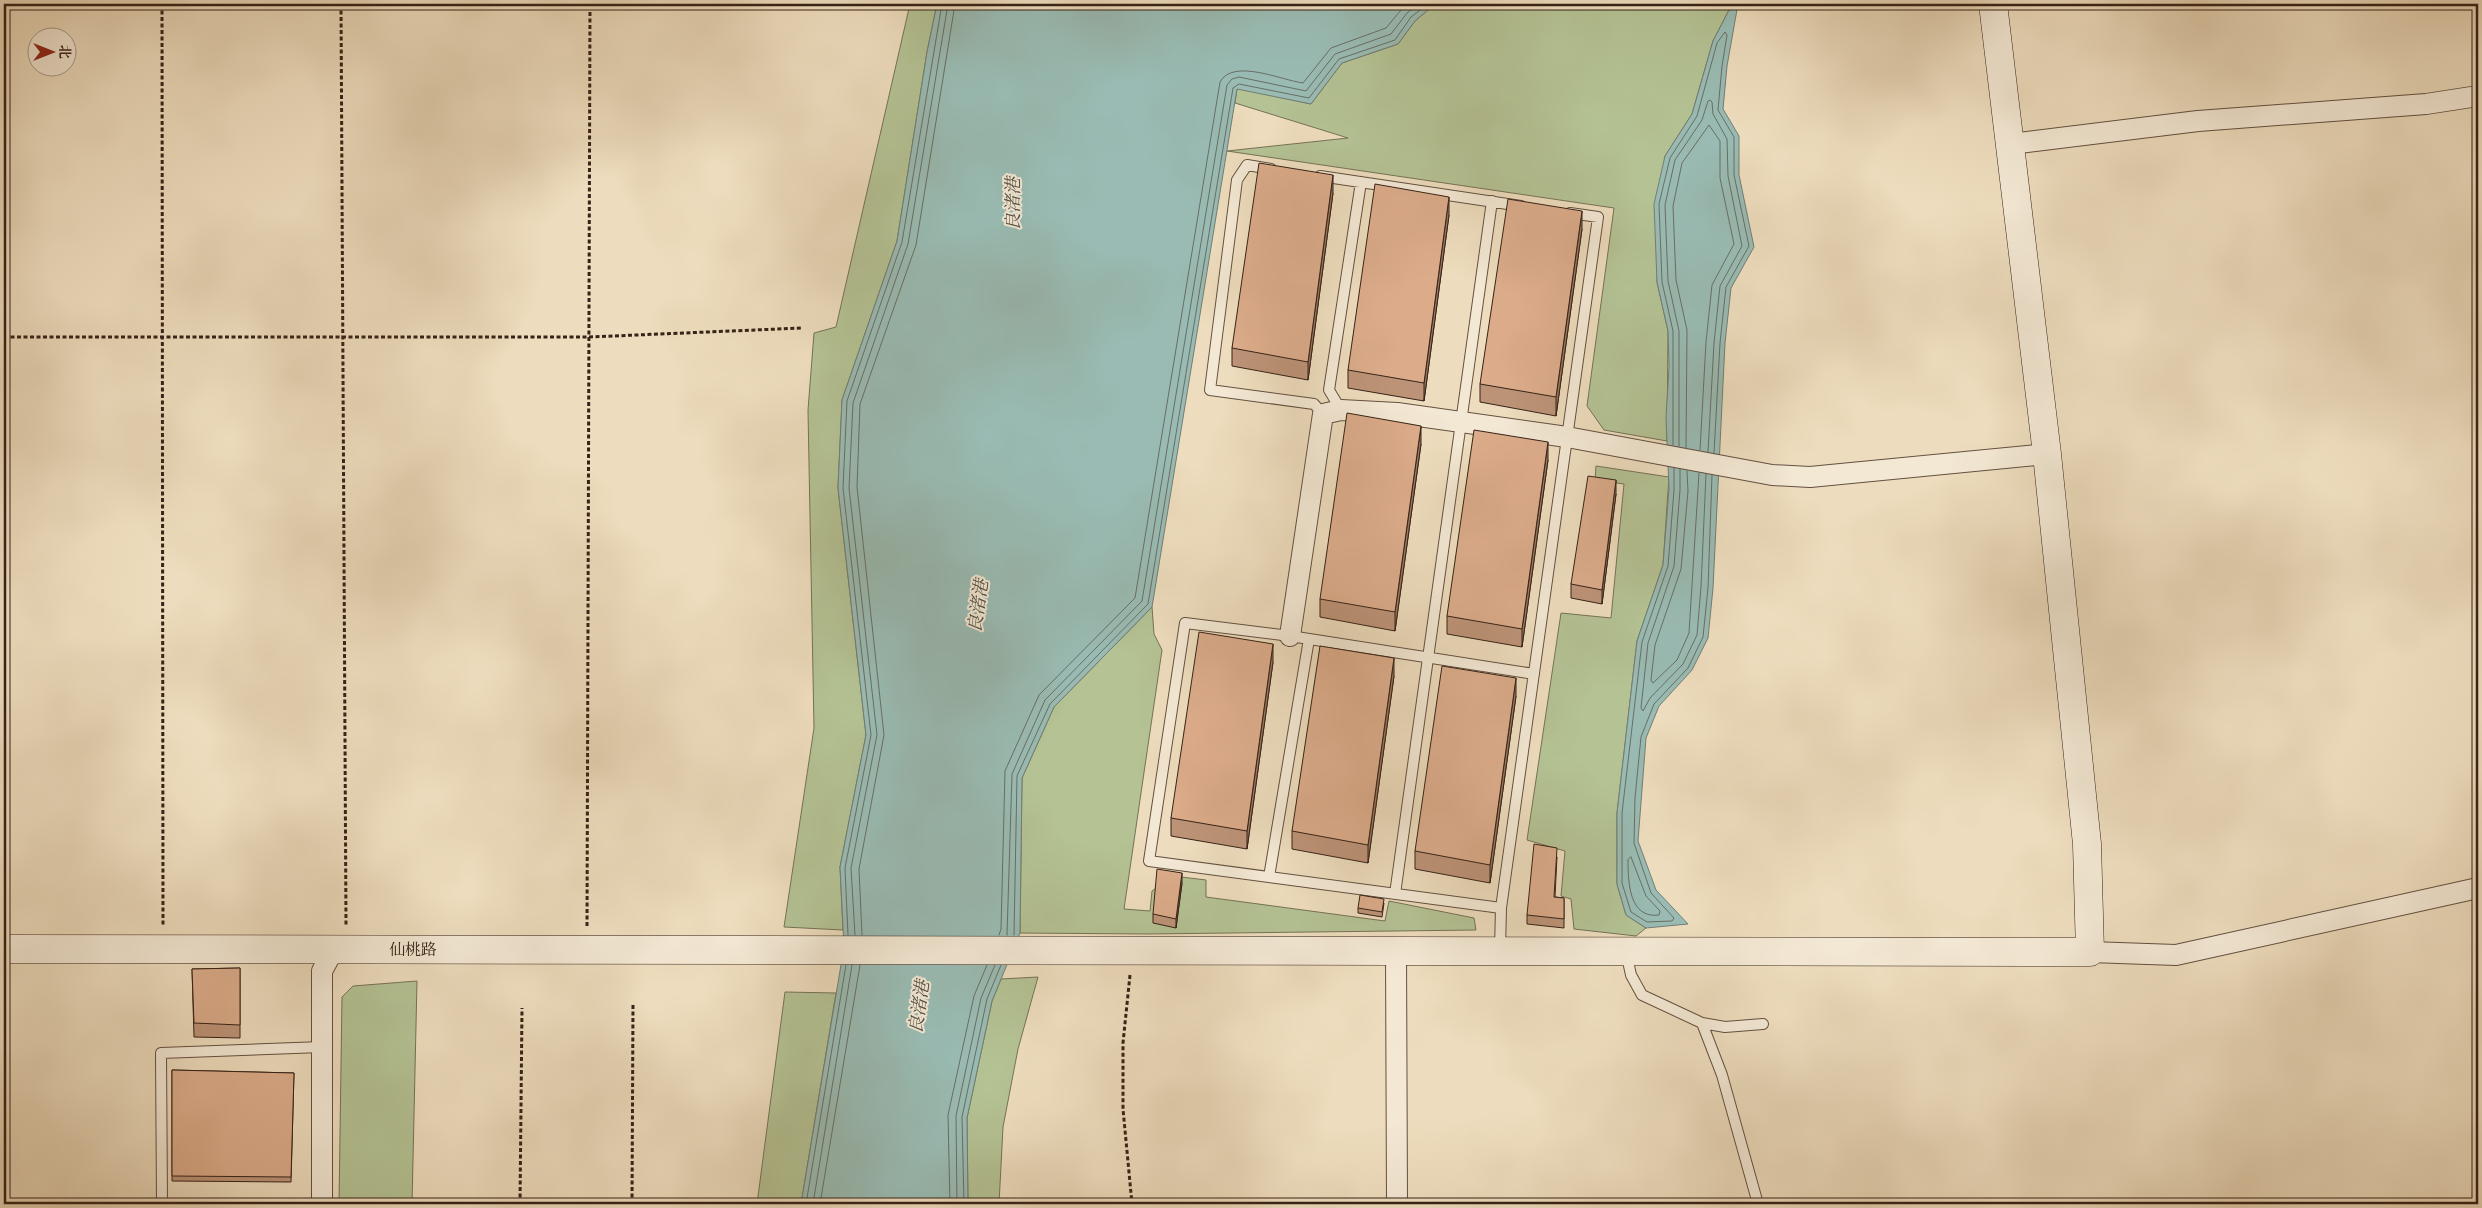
<svg xmlns="http://www.w3.org/2000/svg" width="2482" height="1208" font-family="'Libre Caslon Text','Noto Serif SC',serif">
  <style>
    .green { fill: #b4c294; stroke: #757256 }
    .water { fill: #99bbb3; stroke: #717e75 }
    .lines { fill: none; stroke-linecap: round; stroke-linejoin: round }
    .shore { stroke: #686e65; stroke-width: 1 }
    .lane-casing { stroke: #645040; stroke-width: 12 }
    .street-casing { stroke: #645040; stroke-width: 22 }
    .secondary-casing { stroke: #362217; stroke-width: 29 }
    .path { stroke: #362217; stroke-width: 3; stroke-dasharray: 4 2.5; stroke-linecap: butt }
    .lane { stroke: #f3e8d4; stroke-width: 10 }
    .street { stroke: #f3e8d4; stroke-width: 20 }
    .secondary { stroke: #f3e8d4; stroke-width: 28 }
    .wall { fill: #bc9377; stroke: #362217 }
    .shaded-wall { fill: #997861; stroke: #362217 }
    .building { fill: #dbab8a; stroke: #362217 }
    .labels { text-anchor: middle; dominant-baseline: central; stroke-width: 4; stroke-linejoin: round; paint-order: stroke }
    .street-label { font-size: 16px; fill: #362217; stroke: #f3e8d4 }
    .water-label { font-size: 18px; font-style: italic; fill: #545046; stroke: #f3e8d4 }
  </style>
  <rect width="100%" height="100%" fill="#eddcbd"/>
  <filter id="stains"><feTurbulence type="fractalNoise" baseFrequency=".004" numOctaves="4"/><feColorMatrix values="0 0 0 0 .2 0 0 0 0 .09 0 0 0 0 .02 0 0 0 .5 -.17"/></filter>
  <radialGradient id="worn" r=".72"><stop offset=".6" stop-color="#630" stop-opacity="0"/><stop offset="1" stop-color="#630" stop-opacity=".3"/></radialGradient>
  <path class="green" d="M 910,4 L 937,4 L 927,52 L 897,241 L 842,400 L 838,488 L 866,735 L 840,867 L 843,930 L 784,927 L 814,728 L 808,410 L 814,333 L 836,327 Z
    M 1435,4 L 1727,4 L 1729,10 L 1713,41 L 1692,114 L 1665,156 L 1657,282 L 1668,331 L 1667,441 L 1604,430 L 1587,406 L 1614,208 L 1227,151 L 1348,138 L 1235,103 L 1237,88 L 1311,104 L 1342,63 L 1398,44 L 1415,21 Z
    M 1596,466 L 1669,477 L 1663,565 L 1637,641 L 1617,813 L 1617,884 L 1626,915 L 1646,928 L 1636,936 L 1574,929 L 1571,899 L 1561,896 L 1565,851 L 1527,840 L 1561,613 L 1611,618 L 1624,484 L 1595,480 Z
    M 1152,607 L 1154,634 L 1162,650 L 1124,909 L 1150,911 L 1152,891 L 1173,876 L 1206,880 L 1206,897 L 1385,921 L 1389,901 L 1474,918 L 1476,930 L 1148,934 L 1020,933 L 1022,778 L 1054,707 Z
    M 1038,977 L 1018,1049 L 1003,1127 L 999,1204 L 968,1204 L 967,1118 L 992,1001 L 1001,979 Z
    M 417,981 L 412,1204 L 339,1204 L 342,997 L 353,986 Z
    M 785,992 L 836,993 L 801,1204 L 757,1204 Z"/>
  <path class="water" d="M 937,4 L 1435,4 L 1415,21 L 1398,44 L 1342,63 L 1311,104 L 1237,89 L 1152,607 L 1054,707 L 1022,778 L 1020,933 L 992,1001 L 967,1118 L 968,1204 L 801,1204 L 844,947 L 840,867 L 866,735 L 838,488 L 842,400 L 897,241 L 927,52 Z
    M 1727,4 L 1738,4 L 1727,66 L 1723,109 L 1739,136 L 1739,175 L 1754,247 L 1731,288 L 1725,343 L 1713,588 L 1708,638 L 1692,670 L 1659,706 L 1646,738 L 1638,841 L 1656,890 L 1688,924 L 1646,928 L 1626,915 L 1617,884 L 1617,813 L 1637,641 L 1663,565 L 1669,489 L 1666,418 L 1669,367 L 1668,331 L 1657,282 L 1654,204 L 1665,156 L 1692,114 L 1713,41 L 1729,10 Z"/>
  <g class="lines">
    <path class="shore" d="M 1673,445 L 1673,331 L 1662,282 L 1659,204 L 1670,158 L 1697,116 L 1717,43 L 1725,32 L 1727,35 L 1722,66 L 1718,110 L 1734,137 L 1734,175 L 1749,246 L 1726,287 L 1720,343 L 1714,453
      M 1679,446 L 1679,331 L 1668,281 L 1665,205 L 1675,160 L 1702,120 L 1708,101 L 1710,100 L 1712,102 L 1713,114 L 1727,139 L 1728,176 L 1742,246 L 1720,286 L 1714,343 L 1708,452
      M 1686,448 L 1687,330 L 1676,280 L 1673,206 L 1682,163 L 1709,125 L 1720,141 L 1720,178 L 1734,244 L 1712,285 L 1706,342 L 1700,450
      M 1674,468 L 1674,490 L 1668,566 L 1642,642 L 1622,813 L 1622,883 L 1631,912 L 1647,922 L 1672,921 L 1674,918 L 1651,893 L 1634,843 L 1635,798 L 1641,737 L 1654,704 L 1688,668 L 1703,637 L 1708,588 L 1712,475
      M 1680,469 L 1680,490 L 1674,566 L 1648,643 L 1641,708 L 1643,711 L 1650,698 L 1683,664 L 1697,635 L 1701,587 L 1706,474
      M 1687,471 L 1688,491 L 1681,569 L 1655,645 L 1651,680 L 1653,683 L 1677,660 L 1689,633 L 1699,473
      M 1631,857 L 1646,896 L 1660,911 L 1659,915 C 1629,919 1628,882 1628,860 Z
      M 848,935 L 845,868 L 871,735 L 843,488 L 847,401 L 902,242 L 942,4
      M 855,935 L 851,868 L 877,735 L 849,488 L 853,403 L 908,244 L 948,4
      M 862,935 L 859,869 L 884,735 L 857,487 L 860,404 L 916,245 L 955,4
      M 999,935 L 1001,929 L 1005,771 L 1039,695 L 1135,598 L 1220,82 C 1233,58 1281,80 1303,83 L 1331,48 L 1386,28 L 1406,4
      M 1007,935 L 1012,774 L 1045,700 L 1142,601 L 1227,85 L 1232,79 L 1239,77 L 1306,91 L 1335,54 L 1391,34 L 1407,13 L 1418,4
      M 1014,935 L 1017,776 L 1050,704 L 1148,604 L 1233,88 L 1239,84 L 1309,98 L 1339,59 L 1395,40 L 1411,17 L 1428,4
      M 806,1204 L 846,965
      M 813,1204 L 852,965
      M 820,1204 L 860,965
      M 950,1204 L 948,1115 L 974,996 L 987,965
      M 957,1204 L 956,1116 L 981,998 L 995,965
      M 964,1204 L 962,1117 L 987,999 L 1001,965"/>
    <g class="lane-casing">
      <path id="lane" d="M 1271,169 L 1247,165 L 1237,180 L 1210,390 L 1314,404 L 1323,414
        M 1320,176 L 1521,206
        M 1341,410 L 1329,390 L 1361,182
        M 1269,877 L 1309,639
        M 1395,894 L 1492,201
        M 1501,908 L 1149,861 L 1185,623 L 1290,636 L 1534,674
        M 1500,949 L 1501,908 L 1598,217 L 1570,213
        M 1626,952 L 1631,975 L 1642,995 L 1702,1023 L 1725,1027 L 1763,1024
        M 1702,1023 L 1722,1075 L 1758,1204
        M 162,1204 L 161,1053 L 322,1047"/>
    </g>
    <g class="street-casing">
      <path id="street" d="M 2011,144 L 2198,121 L 2426,104 L 2478,96
        M 1290,636 L 1323,414 L 1341,410 L 1397,413 L 1567,437 L 1772,475 L 1810,477 L 2047,454
        M 1396,950 L 1397,1204
        M 2090,952 L 2176,955 L 2478,888
        M 322,1204 L 322,971 L 334,949"/>
    </g>
    <g class="secondary-casing">
      <path id="secondary" d="M 4,949 L 2090,952 L 2087,844 L 2047,454 L 1993,4"/>
    </g>
    <path class="path" d="M 162,4 L 163,926
      M 341,4 L 346,926
      M 4,337 L 589,337 L 802,328
      M 587,926 L 590,4
      M 1130,975 L 1123,1043 L 1123,1109 L 1132,1204
      M 520,1204 L 522,1008
      M 632,1204 L 633,1005"/>
    <use href="#lane" class="lane"/>
    <use href="#street" class="street"/>
    <use href="#secondary" class="secondary"/>
  </g>
  <path class="wall" d="M 1333,193 L 1308,380 L 1232,366 L 1232,348 Z
    M 1449,215 L 1424,401 L 1348,388 L 1348,370 Z
    M 1582,229 L 1556,416 L 1480,402 L 1480,384 Z
    M 1421,444 L 1395,631 L 1320,617 L 1320,599 Z
    M 1548,460 L 1522,647 L 1447,634 L 1447,616 Z
    M 1616,494 L 1602,604 L 1571,598 L 1571,584 Z
    M 1273,662 L 1247,849 L 1171,836 L 1171,818 Z
    M 1394,676 L 1368,863 L 1292,849 L 1292,831 Z
    M 1516,696 L 1490,883 L 1415,869 L 1415,851 Z
    M 1557,857 L 1555,897 L 1564,898 L 1564,928 L 1527,924 L 1527,915 Z
    M 1182,883 L 1176,928 L 1153,923 L 1153,914 Z
    M 1384,903 L 1382,917 L 1358,913 L 1358,908 Z
    M 240,968 L 240,1038 L 194,1037 L 192,969 Z
    M 172,1070 L 294,1073 L 291,1182 L 172,1181 Z"/>
  <path class="shaded-wall" d="M 1333,175 L 1333,193 L 1308,380 L 1308,362 Z
    M 1449,197 L 1449,215 L 1424,401 L 1424,383 Z
    M 1582,211 L 1582,229 L 1556,416 L 1556,397 Z
    M 1421,426 L 1421,444 L 1395,631 L 1395,612 Z
    M 1548,442 L 1548,460 L 1522,647 L 1522,629 Z
    M 1616,480 L 1616,494 L 1602,604 L 1602,590 Z
    M 1273,644 L 1273,662 L 1247,849 L 1247,831 Z
    M 1394,658 L 1394,676 L 1368,863 L 1368,845 Z
    M 1516,678 L 1516,696 L 1490,883 L 1490,865 Z
    M 1182,873 L 1182,883 L 1176,928 L 1176,919 Z"/>
  <path class="building" d="M 1259,163 L 1333,175 L 1308,362 L 1232,348 Z
    M 1375,184 L 1449,197 L 1424,383 L 1348,370 Z
    M 1508,199 L 1582,211 L 1556,397 L 1480,384 Z
    M 1347,413 L 1421,426 L 1395,612 L 1320,599 Z
    M 1474,430 L 1548,442 L 1522,629 L 1447,616 Z
    M 1588,476 L 1616,480 L 1602,590 L 1571,584 Z
    M 1199,632 L 1273,644 L 1247,831 L 1171,818 Z
    M 1320,646 L 1394,658 L 1368,845 L 1292,831 Z
    M 1442,666 L 1516,678 L 1490,865 L 1415,851 Z
    M 1534,844 L 1557,848 L 1554,897 L 1564,898 L 1564,919 L 1527,915 Z
    M 1157,869 L 1182,873 L 1176,919 L 1153,914 Z
    M 1360,895 L 1384,899 L 1382,912 L 1358,908 Z
    M 240,968 L 240,1025 L 194,1023 L 192,969 Z
    M 172,1070 L 294,1073 L 291,1177 L 172,1176 Z
    M 176,1202 L 240,1204 L 176,1204 Z"/>
  <g class="labels">
    <g class="street-label">
      <text x="413" y="949">仙桃路</text>
    </g>
    <g class="water-label">
      <text transform="translate(1013 204) rotate(-90)">良渚港</text>
      <text transform="translate(978 606) rotate(-82)">良渚港</text>
      <text transform="translate(919 1007) rotate(-82)">良渚港</text>
    </g>
  </g>
  <rect width="2482" height="1208" fill="none" stroke="#eddcbd" stroke-width="20"/>
  <rect x="5" y="5" width="2472" height="1198" fill="none" stroke="#362217" stroke-width="2.5"/>
  <rect x="10" y="10" width="2462" height="1188" fill="none" stroke="#362217"/>
  <g transform="translate(52 52) rotate(90)"><circle r="24" fill="#f3e8d4" stroke="#a79988"/>
  <path d="M0-4L9 19L0 12L-9 19Z" fill="#8f2418"/>
  <text y="-8" font-size="14" font-weight="bold" text-anchor="middle" fill="#362217">北</text>
  </g>
  <rect width="100%" height="100%" filter="url(#stains)"/>
  <rect width="100%" height="100%" fill="url(#worn)"/>
</svg>
